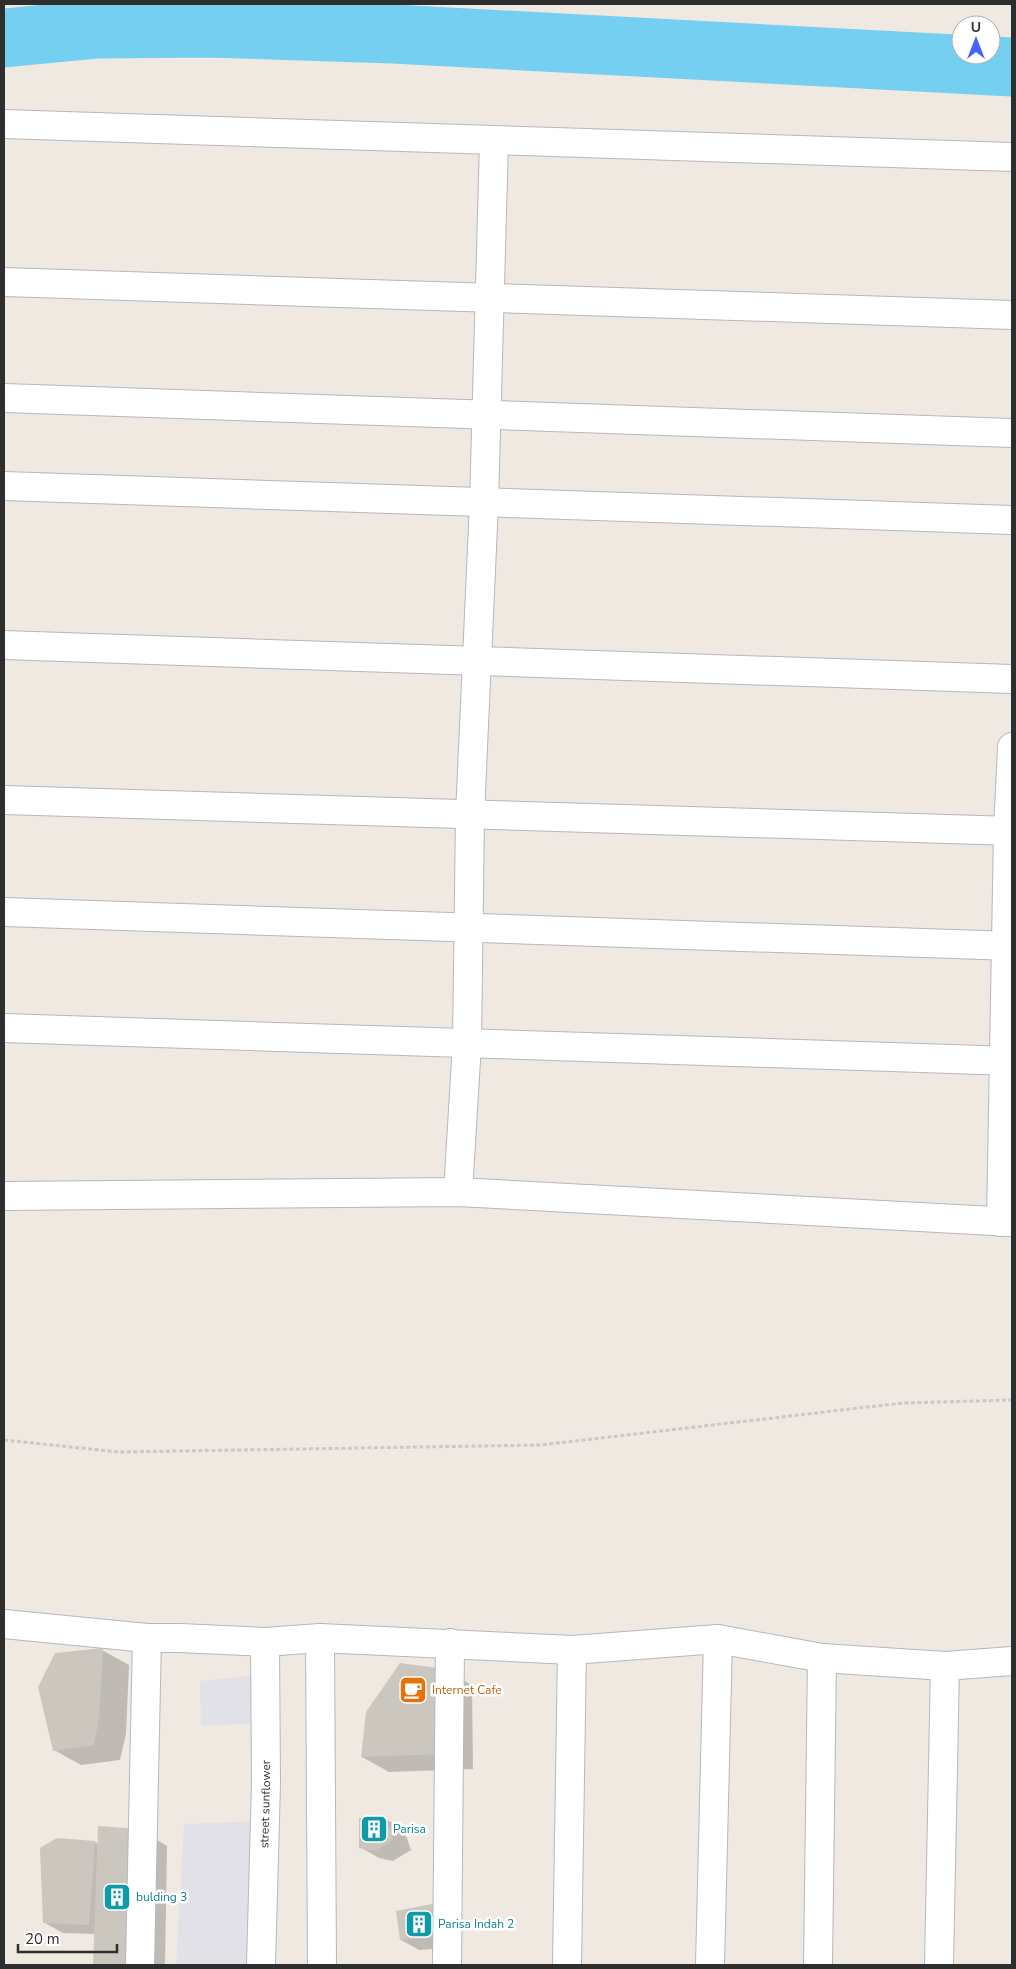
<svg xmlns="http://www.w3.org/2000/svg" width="1016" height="1969" font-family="'Nunito Sans',sans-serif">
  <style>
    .industrial { fill: #e3e1e8 }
    .shadow { fill: #0003 }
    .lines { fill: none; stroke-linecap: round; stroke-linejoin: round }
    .river { stroke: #75cff0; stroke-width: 59 }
    .building { fill: #cbc7bf }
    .minor-casing { stroke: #b4b7c1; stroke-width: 30 }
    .path { stroke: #c9c9c9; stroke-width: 3; stroke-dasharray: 4 2.5; stroke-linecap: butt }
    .minor { stroke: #fff; stroke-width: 28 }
    .labels { text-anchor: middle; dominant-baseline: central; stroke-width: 5; stroke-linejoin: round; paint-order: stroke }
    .food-label { font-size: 12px; fill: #c56008; stroke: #fff; text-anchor: start }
    .street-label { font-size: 12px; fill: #2e2e2e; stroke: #fff }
    .culture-label { font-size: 12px; fill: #0d838f; stroke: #fff; text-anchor: start }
  </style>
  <rect width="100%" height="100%" fill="#efe9e1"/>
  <path class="industrial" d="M 268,1674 L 268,1724 L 201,1725 L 200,1681 Z
    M 266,1821 L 256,1965 L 176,1965 L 184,1824 Z"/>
  <path class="shadow" d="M 102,1650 L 129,1665 L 126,1734 L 120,1760 L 81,1765 L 54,1750 Z
    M 445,1670 L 472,1685 L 473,1769 L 389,1772 L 362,1757 Z
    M 386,1819 L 404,1830 L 411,1850 L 393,1861 L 379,1858 L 360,1847 Z
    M 140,1830 L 167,1846 L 165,1965 L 95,1965 L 96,1934 L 63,1933 L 45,1923 L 57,1839 L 95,1842 L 99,1845 Z
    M 398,1912 L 460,1947 L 419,1950 L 401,1940 Z"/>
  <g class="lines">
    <path class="river" d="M 4,38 L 98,29 L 209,28 L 393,34 L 1012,67"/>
  </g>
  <path class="building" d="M 103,1648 L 99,1719 L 94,1745 L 53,1751 L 38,1687 L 55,1653 Z
    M 400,1663 L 445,1669 L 447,1754 L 361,1757 L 366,1712 Z
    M 359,1818 L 386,1818 L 393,1840 L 374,1851 L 359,1848 Z
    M 98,1826 L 140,1829 L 138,1965 L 93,1965 Z
    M 57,1838 L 95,1841 L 89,1925 L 43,1923 L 40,1848 Z
    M 437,1903 L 442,1937 L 400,1940 L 396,1911 Z"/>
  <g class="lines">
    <g class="minor-casing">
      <g id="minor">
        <path d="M 4,124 L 1012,157"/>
        <path d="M 4,282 L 1012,315"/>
        <path d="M 4,398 L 1012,433"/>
        <path d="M 4,486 L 1012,520"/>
        <path d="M 4,645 L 1012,679"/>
        <path d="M 4,800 L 1012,831"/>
        <path d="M 4,912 L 1012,946"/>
        <path d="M 4,1028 L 1012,1061"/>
        <path d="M 458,1192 L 467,1044 L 470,815 L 484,503 L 494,141"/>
        <path d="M 4,1196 L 458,1192 L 1012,1222"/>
        <path d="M 1001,1222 L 1008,831 L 1012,747"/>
        <path d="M 4,1624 L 147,1638 L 180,1638 L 265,1642 L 320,1638 L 572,1650 L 718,1639 L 822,1658 L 945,1666 L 1012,1661"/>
        <path d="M 320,1638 L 322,1965"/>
        <path d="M 140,1965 L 147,1638"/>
        <path id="s1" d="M 261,1965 L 266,1783 L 265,1642"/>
        <path d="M 447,1965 L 450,1643"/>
        <path d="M 567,1965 L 572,1650"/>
        <path d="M 710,1965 L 718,1639"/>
        <path d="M 818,1965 L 822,1658"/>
        <path d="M 939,1965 L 945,1666"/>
      </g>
    </g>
    <path class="path" d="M 4,1440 L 119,1452 L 540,1445 L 903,1403 L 1012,1400"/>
    <use href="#minor" class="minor"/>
  </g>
  <defs>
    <g id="cafe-square" transform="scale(1.4375)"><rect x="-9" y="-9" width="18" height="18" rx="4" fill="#e8710a" stroke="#fff"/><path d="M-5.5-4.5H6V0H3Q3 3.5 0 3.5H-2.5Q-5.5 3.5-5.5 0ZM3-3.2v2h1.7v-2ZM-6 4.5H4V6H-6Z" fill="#fff"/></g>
    <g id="building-square" transform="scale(1.4375)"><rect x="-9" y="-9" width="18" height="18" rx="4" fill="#0f9aa8" stroke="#fff"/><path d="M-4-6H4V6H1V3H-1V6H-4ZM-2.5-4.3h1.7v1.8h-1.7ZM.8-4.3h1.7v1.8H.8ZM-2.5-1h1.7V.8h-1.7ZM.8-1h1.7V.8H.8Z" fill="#fff"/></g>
  </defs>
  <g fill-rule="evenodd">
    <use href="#cafe-square" x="413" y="1690"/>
    <use href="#building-square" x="374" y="1829"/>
    <use href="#building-square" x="117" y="1897"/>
    <use href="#building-square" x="419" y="1924"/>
  </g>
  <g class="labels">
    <g class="food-label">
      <text x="432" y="1690">Internet Cafe</text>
    </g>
    <g class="street-label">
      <text stroke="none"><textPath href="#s1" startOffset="161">street sunflower</textPath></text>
    </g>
    <g class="culture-label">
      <text x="393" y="1829">Parisa</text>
      <text x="136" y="1897">bulding 3</text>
      <text x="438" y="1924">Parisa Indah 2</text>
    </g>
  </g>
  <rect width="1016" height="1969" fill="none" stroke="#2e2e2e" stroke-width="10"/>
  <g transform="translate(976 40)"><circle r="24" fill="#ffffff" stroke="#ababab"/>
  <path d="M0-4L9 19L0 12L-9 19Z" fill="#4264fb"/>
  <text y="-8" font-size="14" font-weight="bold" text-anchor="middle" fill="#2e2e2e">U</text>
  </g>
  <path d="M18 1944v8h99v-8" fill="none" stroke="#2e2e2e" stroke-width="2.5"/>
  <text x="25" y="1944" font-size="15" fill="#2e2e2e" stroke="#ffffff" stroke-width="4" paint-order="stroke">20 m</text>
</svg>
